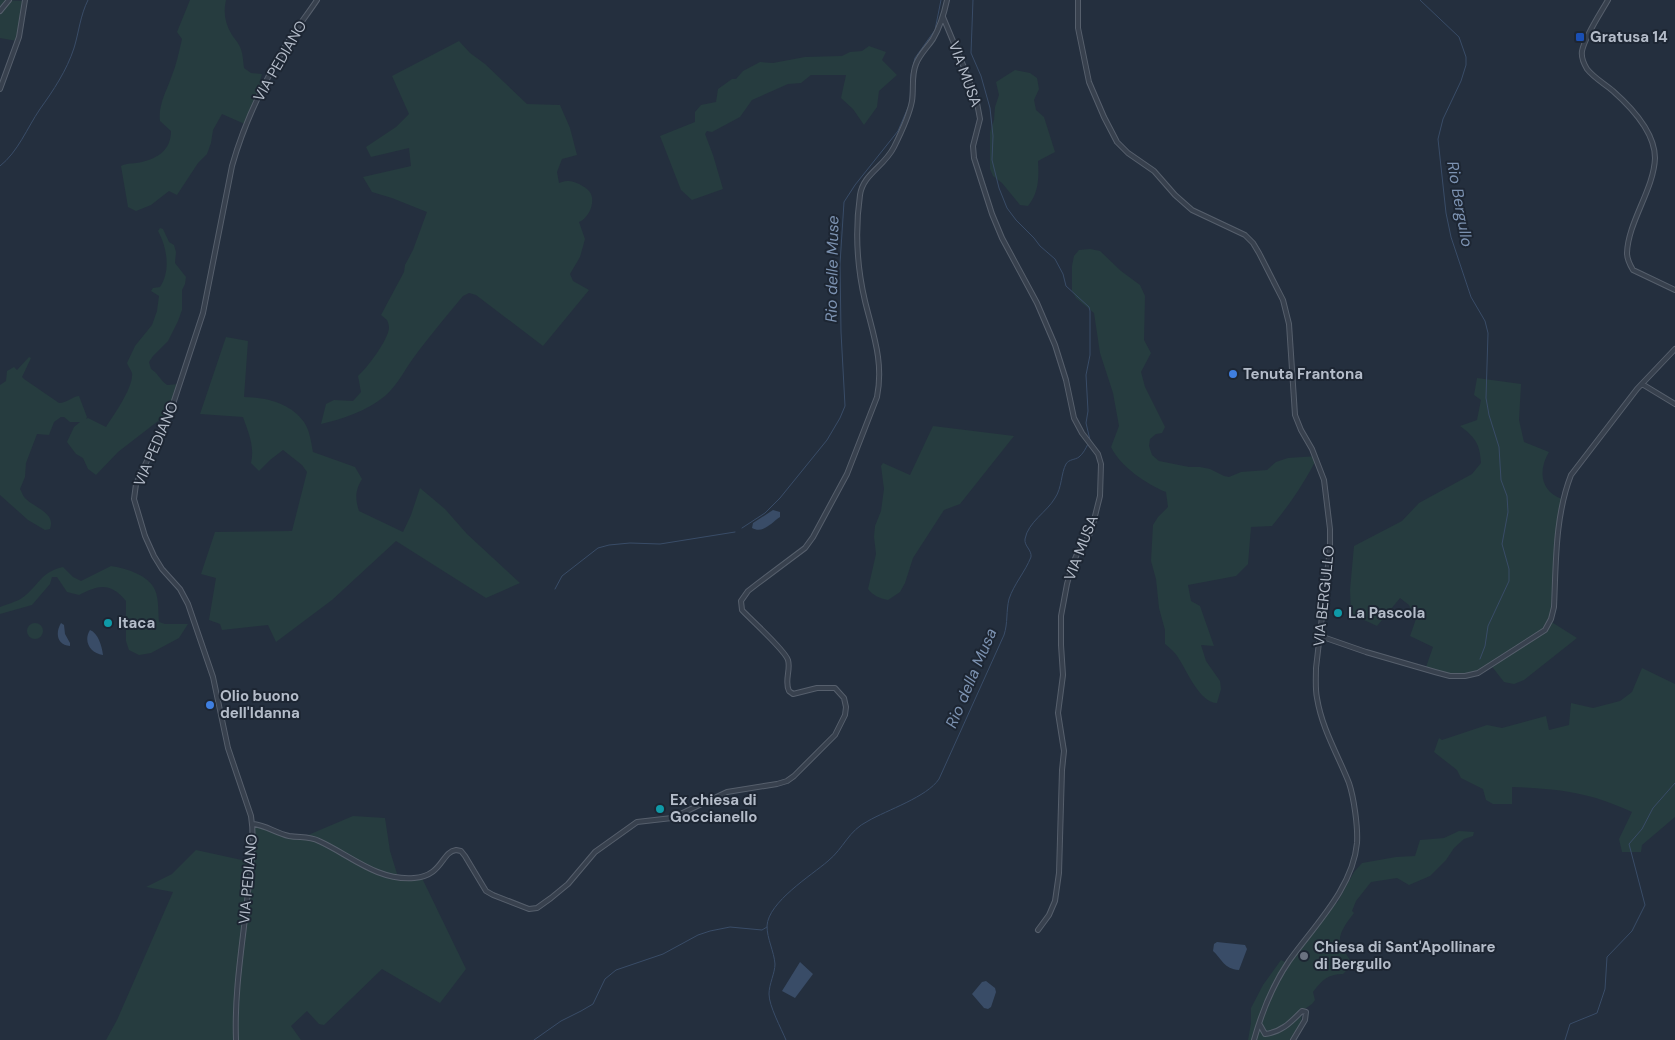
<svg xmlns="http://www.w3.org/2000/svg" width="1675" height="1040" font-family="'DM Sans',sans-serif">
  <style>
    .green { fill: #263c3f }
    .water { fill: #394c67 }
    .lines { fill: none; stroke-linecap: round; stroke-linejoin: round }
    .stream { stroke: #394c67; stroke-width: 1 }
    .minor-casing { stroke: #565f6c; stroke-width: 6 }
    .minor { stroke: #38414e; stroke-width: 4 }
    .transit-dot { fill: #1a4fb4; stroke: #1d2633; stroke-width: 2 }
    .shop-dot { fill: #3f7fe0; stroke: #1d2633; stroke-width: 2 }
    .culture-dot { fill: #0f9aa8; stroke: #1d2633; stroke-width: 2 }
    .worship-dot { fill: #6b7280; stroke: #1d2633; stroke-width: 2 }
    .labels { text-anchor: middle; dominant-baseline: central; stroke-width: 4; stroke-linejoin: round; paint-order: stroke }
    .poi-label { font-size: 15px; font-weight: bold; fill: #b4bcc9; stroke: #1d2633; text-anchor: start }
    .street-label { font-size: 15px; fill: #b4bcc9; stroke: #1d2633 }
    .water-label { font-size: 16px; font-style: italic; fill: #7c92b1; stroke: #1d2633 }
  </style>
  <rect width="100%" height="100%" fill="#242f3e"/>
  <path class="green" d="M 0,0 L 27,1 L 24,21 L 17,41 L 0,38 Z
    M 190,0 L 226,0 C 223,12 225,24 232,35 C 234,38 237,41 239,45 C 243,52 243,60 244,68 L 251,73 L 262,74 L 260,81 L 265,83 L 247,125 L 222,114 L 213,130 L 211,143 L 207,154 L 198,163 L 177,195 L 169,191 L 151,205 L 136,211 L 128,207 L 121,166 C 127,163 130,164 136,163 C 155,160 171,152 171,131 L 160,121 C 158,106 166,92 171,78 C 176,66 179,52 182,39 L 177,32 Z
    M 459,41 L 470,53 L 485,64 L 527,104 L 560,105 L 570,128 L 577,155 L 562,159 L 557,172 L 559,183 C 562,182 564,181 567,181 C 573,180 585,186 589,191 C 597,200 589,218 579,222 L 585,239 L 580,257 L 570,274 L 573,281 L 589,290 L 543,346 L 476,295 L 469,293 L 463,296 C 448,314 432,333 417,353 C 406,367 398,385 385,396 C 367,411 342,419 321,424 L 326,404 L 334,400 L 353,401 L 361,392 L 358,376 C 368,367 388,340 389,328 C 389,325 388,322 387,320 L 381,315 L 404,272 L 405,265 L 413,250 L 427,212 L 392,198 L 372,192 L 363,177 L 411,166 L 409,148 L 371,157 L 366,147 L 396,127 L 409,114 L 392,76 Z
    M 869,46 L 886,52 L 882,60 L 897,75 L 879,91 L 877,107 L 864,125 L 853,109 L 841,98 L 846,75 L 811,75 L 801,83 L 788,84 L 752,100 L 740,117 L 712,132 L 707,131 L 705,134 L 713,155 L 723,189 L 692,200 L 681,190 L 660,136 L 695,122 L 695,112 L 701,105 L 716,102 L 718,89 L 732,79 L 736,79 L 743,71 L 760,62 L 773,63 L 805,57 L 842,56 L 850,52 L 862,51 Z
    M 1015,70 L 1030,73 L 1037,78 L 1039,89 L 1034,100 L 1036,110 L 1044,117 L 1055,152 L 1038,161 C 1039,177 1039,193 1028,206 L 1020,205 L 1002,183 L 993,176 L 990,169 L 990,132 L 994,120 L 995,107 L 999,95 L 996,82 Z
    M 160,228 L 163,229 L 169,242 L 174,245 L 176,252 L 175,263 L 186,277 L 185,284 L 182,290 L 182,310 L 178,321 L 168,341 L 153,356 L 149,362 L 151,369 C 158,373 160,380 167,385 L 180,384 L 171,411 L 118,452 L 96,475 L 88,469 L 83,458 L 76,454 L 67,442 L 74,427 L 80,422 L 70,422 L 64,417 L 61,417 L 54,422 L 49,435 L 37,434 L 26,463 L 25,477 L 20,489 C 22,492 23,497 26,499 C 35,508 56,513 50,529 L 45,530 L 28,520 L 0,495 L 0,385 L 6,381 L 7,371 L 14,367 L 17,370 L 29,357 L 31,358 L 22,377 L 24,379 L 59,403 C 67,403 71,397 79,396 L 87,417 L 86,419 L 88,418 L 106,427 C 113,416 134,387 132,373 C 131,370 128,366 127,363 L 135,346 L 152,325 L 157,311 L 159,296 L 151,291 L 153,288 L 160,287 C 171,271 167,247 158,231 Z
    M 1090,249 L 1100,251 L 1121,271 L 1140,285 L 1145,296 L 1144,340 L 1151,353 L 1141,372 L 1145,387 L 1165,427 L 1162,433 L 1156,434 L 1150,439 L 1149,446 L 1152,455 L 1159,461 L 1189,467 L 1200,467 L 1210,469 L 1224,476 L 1229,477 L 1241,472 L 1267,470 L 1276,462 L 1288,458 L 1318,456 C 1305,482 1290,504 1272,526 L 1251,527 L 1248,564 L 1236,576 L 1188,585 L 1191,601 L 1200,606 L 1214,646 L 1201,645 L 1206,661 L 1220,681 L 1221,689 L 1217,703 C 1200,703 1187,671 1179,659 C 1176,653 1170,648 1165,644 L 1165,630 L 1159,608 L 1156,579 L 1151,561 L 1153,525 L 1158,517 L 1168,507 L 1166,492 C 1146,484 1120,466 1111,447 L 1119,426 L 1113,393 L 1100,353 L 1094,313 L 1076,298 L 1072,291 L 1072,266 L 1074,256 L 1079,250 Z
    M 226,337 L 248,341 L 244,397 C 265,397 291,403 304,422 C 310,431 311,442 313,452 L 355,467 L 362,479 C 355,491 355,498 359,511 L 403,532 L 411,515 L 420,488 L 445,509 L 467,534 L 520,583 L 486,598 L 396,541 L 332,600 L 276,642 L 268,625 L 222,630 L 220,624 L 209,620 L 216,578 L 201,574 L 215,532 L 292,531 L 307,472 L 302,465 L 283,450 L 270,460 L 259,471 L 251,463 C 255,446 248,432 243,417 L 200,414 Z
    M 1477,378 L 1521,384 L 1519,420 L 1524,442 L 1549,452 C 1538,470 1540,491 1562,499 L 1550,621 L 1577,638 L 1524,680 L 1514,684 L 1504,682 L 1490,664 L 1469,675 L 1450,674 L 1425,670 L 1433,647 L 1410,636 L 1416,619 L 1409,605 L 1400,598 L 1377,626 L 1351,614 L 1350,590 L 1354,546 L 1402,521 L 1419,503 L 1472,474 L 1481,463 C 1480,444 1475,437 1460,426 L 1477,420 L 1481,400 L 1474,395 Z
    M 933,426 L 1014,436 L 960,504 L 944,510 L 913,558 L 905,583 L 900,592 L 888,600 C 879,598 874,596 868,589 L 876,554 L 874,537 L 875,526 L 881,511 L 884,489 L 881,466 L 883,463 L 910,475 Z
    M 111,566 C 125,568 149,575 155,590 C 159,599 158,612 159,622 L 165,624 L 188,624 L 179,638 L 151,653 L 139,655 L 129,650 L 126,641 L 126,601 C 110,582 99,585 79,595 L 67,592 L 57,577 L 52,577 L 50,584 L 32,605 L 0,614 L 0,607 C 7,604 16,602 22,598 C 39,586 40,572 63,567 L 73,577 L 81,581 Z
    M27 631a8 8 0 1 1 16 0a8 8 0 1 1-16 0Z
    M 1642,668 L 1675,684 L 1675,817 L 1642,845 L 1641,852 L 1622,852 L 1619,839 L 1632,812 C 1621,807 1609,802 1596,798 C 1569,790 1540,788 1512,787 L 1512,804 L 1493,804 L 1486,800 L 1483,789 L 1461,778 L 1457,770 L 1434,752 L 1439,738 L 1442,740 L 1487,725 L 1502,728 L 1546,716 L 1549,730 L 1569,725 L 1571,703 L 1593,708 L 1620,701 L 1632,692 Z
    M 353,816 L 385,818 L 390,851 L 398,877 L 421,876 L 466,969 L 440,1003 L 382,969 L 324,1025 L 319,1024 L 307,1011 L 291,1026 L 301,1040 L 106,1040 L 117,1020 L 173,892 L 146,887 L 172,874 L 196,850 L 251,862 L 253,825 L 301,838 Z
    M 1459,831 L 1474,832 L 1473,836 L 1464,839 L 1454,848 L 1446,860 L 1430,876 L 1409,885 L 1397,878 L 1371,882 L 1356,901 L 1352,911 L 1354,913 C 1348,921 1336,935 1341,946 C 1344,951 1347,955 1350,960 L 1348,963 L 1348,969 L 1343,974 C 1328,974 1322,980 1313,992 L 1315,1000 L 1312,1004 L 1302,1011 L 1301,1022 L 1291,1040 L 1248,1040 L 1251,1023 L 1251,1008 L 1263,985 L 1281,960 L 1285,962 L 1330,904 L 1337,903 L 1354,872 L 1362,863 L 1396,857 L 1415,856 L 1420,840 L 1444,838 Z"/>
  <path class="water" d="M 773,510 L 780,512 L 780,517 C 771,523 763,534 752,528 L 753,523 Z
    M 61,623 L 64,625 L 65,634 L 70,643 L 70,646 C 57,645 55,633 61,623 Z
    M 90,630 C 98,633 102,646 103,655 C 90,653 83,641 90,630 Z
    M 1217,942 L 1245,945 L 1247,949 L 1239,970 C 1224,969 1222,959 1213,951 L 1214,944 Z
    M 800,962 L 813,974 L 795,998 L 782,991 Z
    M 986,981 L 995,988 L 996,992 L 991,1007 L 988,1009 L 984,1008 L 972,994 L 982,982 Z"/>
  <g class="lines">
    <path class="stream" d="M 973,0 L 971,53 L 981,76 L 990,108 L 993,136 L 992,160 L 999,188 L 1007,208 L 1016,220 L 1034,238 L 1040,246 L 1055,259 L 1063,274 L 1066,286 L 1089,307 L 1090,311 L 1090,355 L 1086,375 L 1088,411 L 1086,423 L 1090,440
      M 1420,0 L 1459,37 L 1466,57 L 1466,65 L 1461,81 L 1443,119 L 1438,139 L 1446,213 L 1451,237 L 1471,297 L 1485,321 L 1488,333 L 1486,398 L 1489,415 L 1499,447 L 1501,480 L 1507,496 L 1508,512 L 1502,544 L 1509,569 L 1509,581 L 1488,626 L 1485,646 L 1480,659
      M 0,166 C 18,152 27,128 40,109 C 53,91 67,70 74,48 C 79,32 80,16 88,0
      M 742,528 L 765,513 L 780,498 L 827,440 L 840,418 L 845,406 L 841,332 L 840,264 L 844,202 L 855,185 L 898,131 L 910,103 L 911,75 L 915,58 L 935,30 L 941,0
      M 555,589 L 562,576 L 598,548 L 609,545 L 630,543 L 660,544 L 735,532
      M 534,1040 L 561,1021 L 581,1011 L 593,1004 L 605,979 L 616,970 L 663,954 L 698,935 L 710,931 L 730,927 L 762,930 L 767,927
      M 786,1040 C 781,1028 769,1006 769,994 C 769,984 775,973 775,964 C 774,951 767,939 767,926 C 768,902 812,875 828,861 C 844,848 848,831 868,821 C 887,810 927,797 939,779 L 1004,635 C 1008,623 1006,611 1009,599 C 1014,584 1025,572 1031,557 C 1032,550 1024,546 1025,539 C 1028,522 1047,512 1055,498 C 1062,488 1061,473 1066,464 C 1069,459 1075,460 1079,457 C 1083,454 1086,448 1088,444
      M 1565,1040 L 1570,1024 L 1597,1013 L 1605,989 L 1607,957 L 1632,931 L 1645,905 L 1629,844 L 1642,829 L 1653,808 L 1675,783"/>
    <g class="minor-casing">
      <path id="minor" d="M 1078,0 L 1078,28 L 1089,82 L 1104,117 L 1117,142 L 1128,153 L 1154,171 L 1175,195 L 1192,210 L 1245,235 L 1253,243 L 1259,253 L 1283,300 L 1289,324 L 1295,415 L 1301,430 L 1312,449 L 1324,480 L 1330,529 L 1330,548 L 1316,668 C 1316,678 1315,688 1317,698 C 1322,729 1338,755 1349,783 C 1354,798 1358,827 1357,843 C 1353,888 1314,926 1289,961 C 1272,986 1262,1011 1254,1040
        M 1608,0 C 1600,14 1585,36 1582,51 C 1581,57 1584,64 1587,69 C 1594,78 1605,84 1613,91 C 1631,107 1655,132 1655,158 C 1654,189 1628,222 1627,253 C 1627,259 1630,265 1633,270 L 1675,290
        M 0,11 L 9,0
        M 943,17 L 968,77 L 977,103 L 980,119 L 973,146 L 974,158 L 992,214 L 1002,238 L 1037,303 L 1055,345 L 1066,380 L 1074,418 L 1082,433 L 1098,454 L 1101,464 L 1100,496 L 1091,532 L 1077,554 L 1072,566 L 1067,584 L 1061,616 L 1061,645 L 1063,675 L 1058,713 L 1064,751 L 1062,770 L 1059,873 L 1055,901 L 1049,915 L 1038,930
        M 0,89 L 19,37 L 25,0
        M 1642,384 L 1675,404
        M 1320,636 L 1366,652 L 1435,672 L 1450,676 L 1465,676 L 1478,673 L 1545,630 L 1551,619 L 1554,607 C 1556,563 1555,516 1571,475 L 1637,389 L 1675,349
        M 253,824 C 265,825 276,833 289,836 C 300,838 309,836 319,841 C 350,855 377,881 414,878 C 443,876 441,852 456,850 L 461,851 L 465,856 L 486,891 L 493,895 L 529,909 L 537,908 L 551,898 L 568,884 L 595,852 L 637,822 L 672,818 L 727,792 L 777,784 L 787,781 L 794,776 L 835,735 L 845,715 L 846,707 L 844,698 L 835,688 L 817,688 L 793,694 L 789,691 C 784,681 791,670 788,660 C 785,650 751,620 742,610 L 741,601 L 748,591 L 757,584 L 805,548 L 813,537 L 847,474 L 877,397 C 884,362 873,334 865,301 C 857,267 855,230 860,195 C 863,174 884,167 894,147 C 901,133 909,117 912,101 C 914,89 911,76 916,64 C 920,54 927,48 933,39 C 940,27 944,14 947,0
        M 1260,1025 L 1265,1034 C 1282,1032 1291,1022 1302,1011 L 1306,1012 L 1305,1020 L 1293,1040
        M 236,1040 C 234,991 243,941 248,892 C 251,867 255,841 251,816 L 228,748 L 213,677 L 188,604 L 180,589 L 162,569 L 154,556 L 145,536 L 134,499 L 136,484 L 171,410 L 203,313 L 232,166 C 243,127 260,90 281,54 C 291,35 305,18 317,0"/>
    </g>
    <use href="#minor" class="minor"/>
  </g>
  <rect class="transit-dot" x="1575" y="32" width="10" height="10" rx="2.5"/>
  <g class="shop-dot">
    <circle cx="1233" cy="374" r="5"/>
    <circle cx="210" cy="705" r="5"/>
  </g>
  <g class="culture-dot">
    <circle cx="1338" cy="613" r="5"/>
    <circle cx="108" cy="623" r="5"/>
    <circle cx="660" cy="809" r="5"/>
  </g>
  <circle class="worship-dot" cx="1304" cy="956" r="5"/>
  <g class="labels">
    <g class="poi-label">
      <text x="1590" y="37">Gratusa 14</text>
      <text x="1243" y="374">Tenuta Frantona</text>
      <text x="1348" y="613">La Pascola</text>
      <text x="118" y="623">Itaca</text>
      <text x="220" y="696">Olio buono<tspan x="220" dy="17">dell'Idanna</tspan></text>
      <text x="670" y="800">Ex chiesa di<tspan x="670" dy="17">Goccianello</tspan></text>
      <text x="1314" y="947">Chiesa di Sant'Apollinare<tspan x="1314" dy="17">di Bergullo</tspan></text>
    </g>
    <g class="street-label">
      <text transform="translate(280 61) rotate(-60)">VIA PEDIANO</text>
      <text transform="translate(965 74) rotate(70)">VIA MUSA</text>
      <text transform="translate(156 444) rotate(-67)">VIA PEDIANO</text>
      <text transform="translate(1081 548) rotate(-69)">VIA MUSA</text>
      <text transform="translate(1324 596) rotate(-84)">VIA BERGULLO</text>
      <text transform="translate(248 879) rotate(-85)">VIA PEDIANO</text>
    </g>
    <g class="water-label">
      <text transform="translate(1460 204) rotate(80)">Rio Bergullo</text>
      <text transform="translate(832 269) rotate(-89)">Rio delle Muse</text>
      <text transform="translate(971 678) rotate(-67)">Rio della Musa</text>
    </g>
  </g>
</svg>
